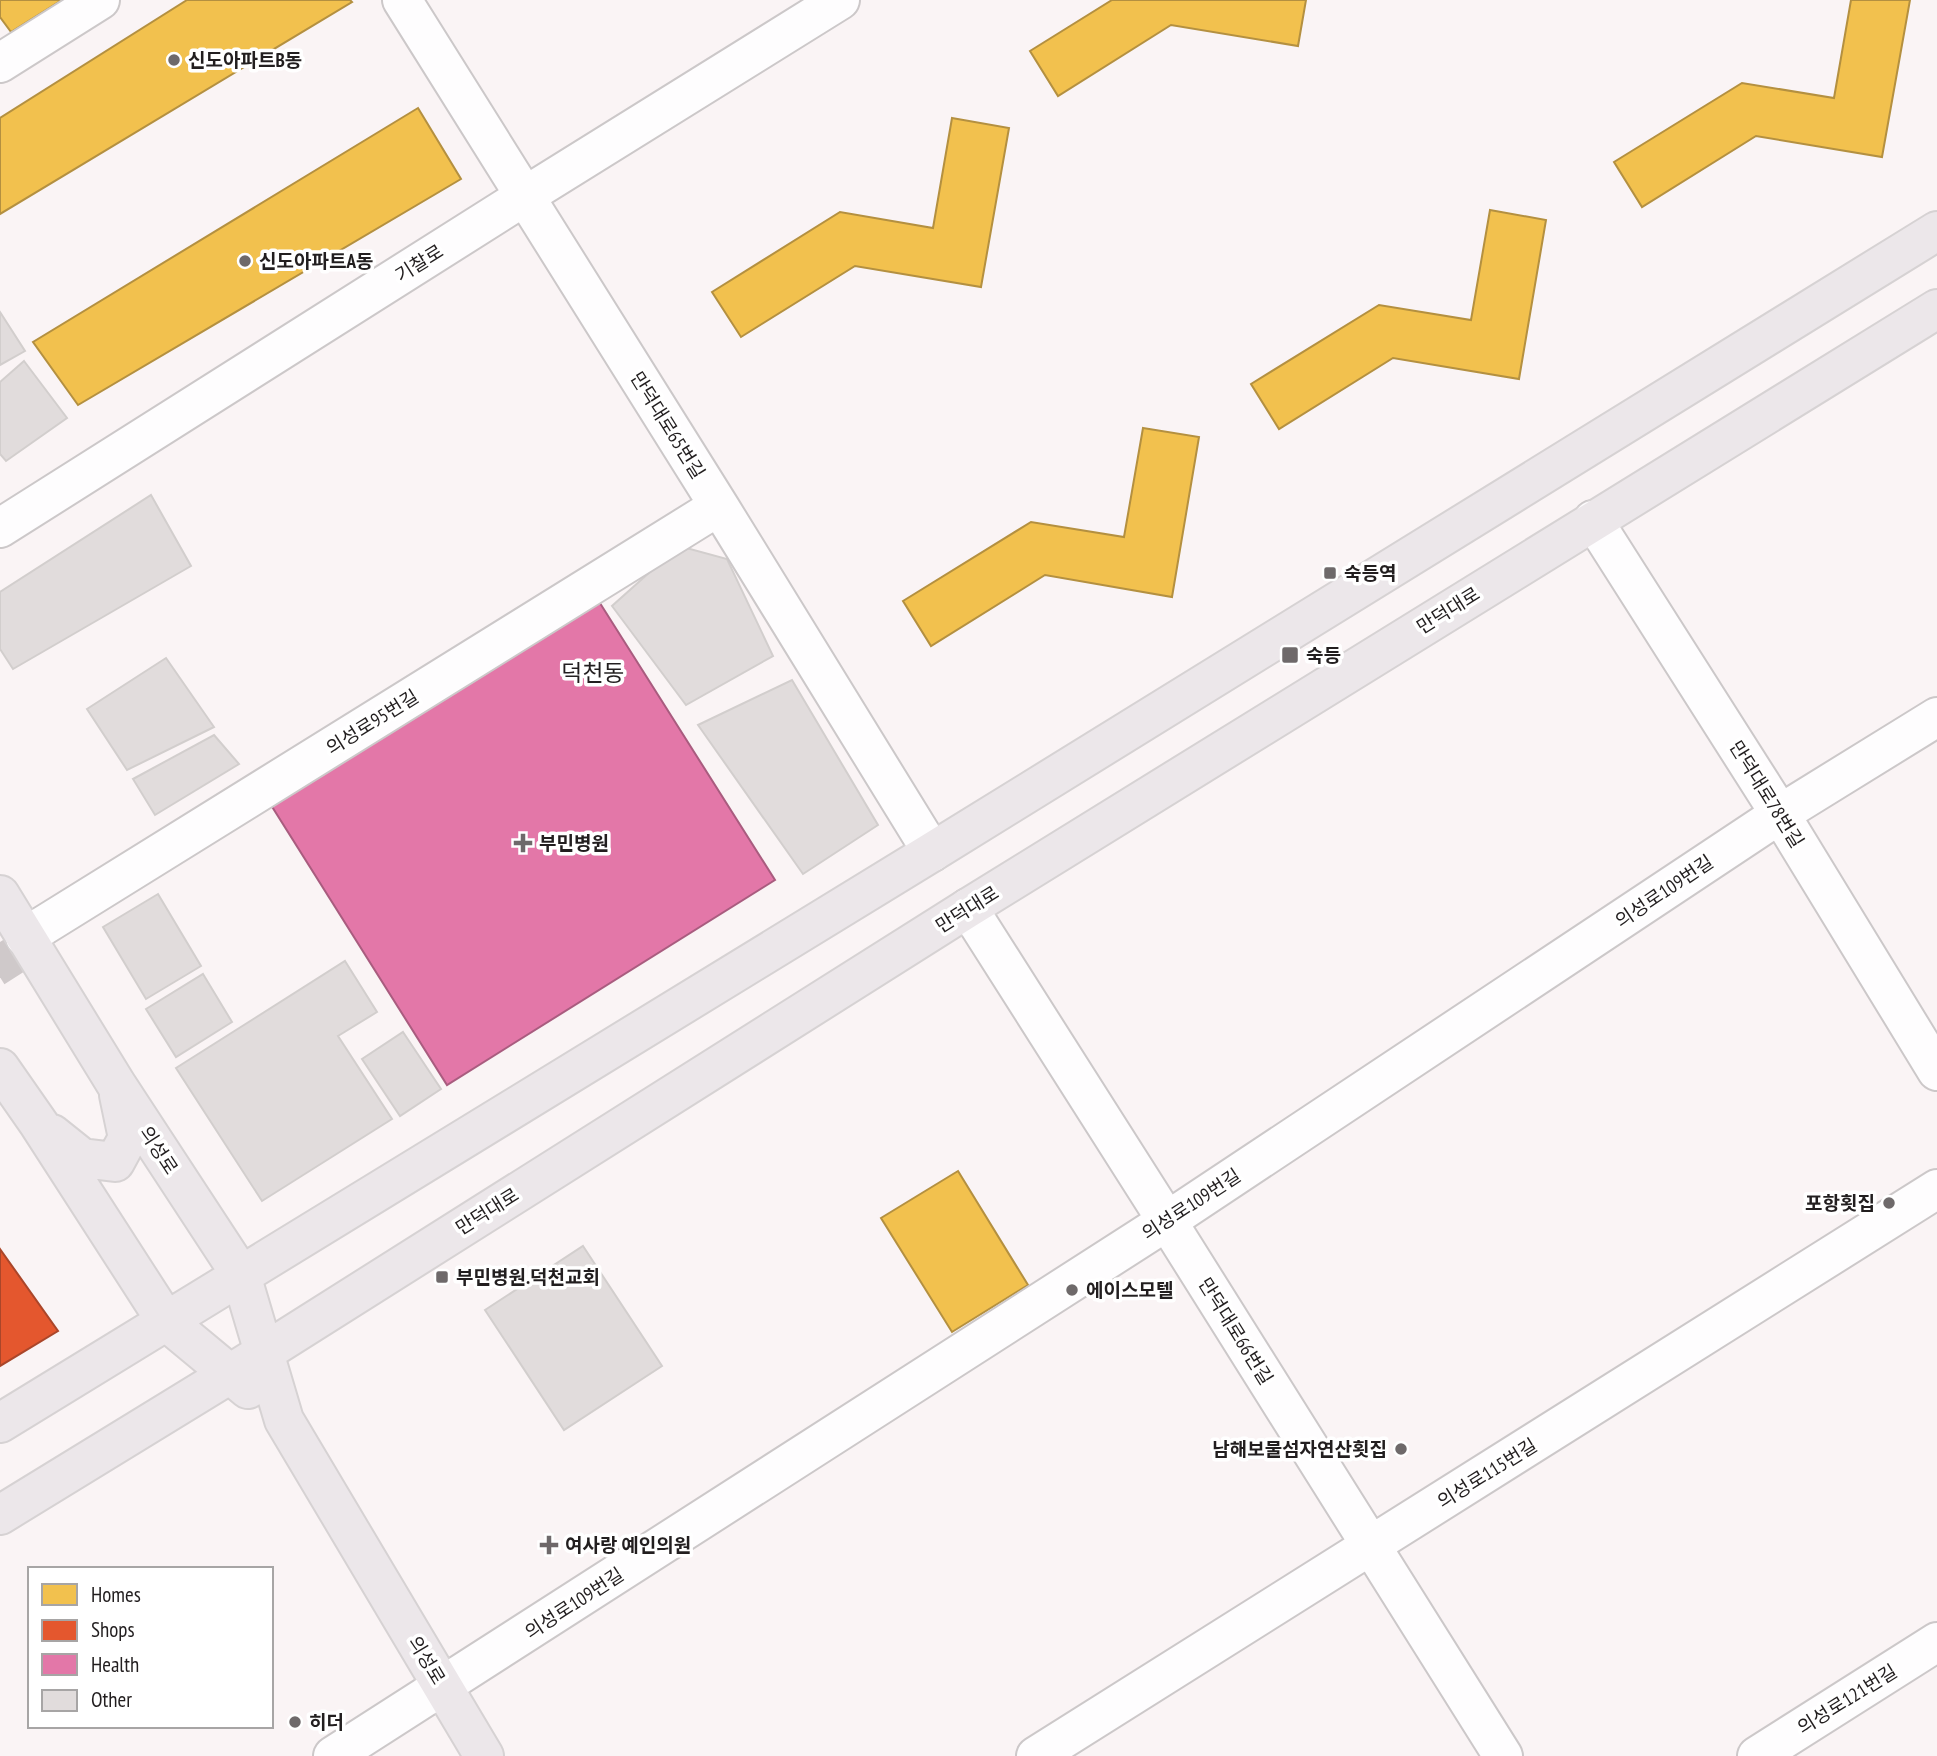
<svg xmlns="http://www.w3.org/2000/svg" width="1937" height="1756" font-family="'PT Sans Narrow','Noto Sans KR',sans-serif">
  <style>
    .homes { fill: #f2c14e; stroke: #b49040; stroke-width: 2 }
    .shops { fill: #e4572e; stroke: #aa462a; stroke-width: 2 }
    .health { fill: #e377a8; stroke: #a95c7f; stroke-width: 2 }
    .building { fill: #e1dcdc; stroke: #d2cecd; stroke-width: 2 }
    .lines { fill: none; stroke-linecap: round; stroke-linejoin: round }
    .minor-tunnel { stroke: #cfc9ca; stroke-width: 38; stroke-dasharray: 38 19; stroke-linecap: butt }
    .minor-casing { stroke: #ccc8c9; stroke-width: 42 }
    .major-casing { stroke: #d6d2d3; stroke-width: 42 }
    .minor { stroke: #fefdfe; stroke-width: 38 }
    .major { stroke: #ece7ea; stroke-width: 38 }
    .poi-dot { fill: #6e696a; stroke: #fff; stroke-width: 2.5 }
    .labels { text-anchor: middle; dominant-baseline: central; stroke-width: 7; stroke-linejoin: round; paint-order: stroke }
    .poi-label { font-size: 19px; font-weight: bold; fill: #221e1f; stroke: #fff; text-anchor: start }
    .street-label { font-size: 19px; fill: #221e1f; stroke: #fff }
    .quarter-label { font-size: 23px; fill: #221e1f; stroke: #fff }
  </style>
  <rect width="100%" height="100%" fill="#faf4f5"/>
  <path class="homes" d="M 0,0 L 62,0 L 11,32 L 0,17 Z
    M 187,0 L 350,0 L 352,2 L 0,214 L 0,118 Z
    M 1112,0 L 1306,0 L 1298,46 L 1171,25 L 1058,96 L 1030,51 Z
    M 1851,0 L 1910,0 L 1882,157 L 1756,136 L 1642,207 L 1614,162 L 1742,83 L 1834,98 Z
    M 418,108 L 461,179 L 78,405 L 33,342 Z
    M 952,118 L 1009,128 L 981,287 L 855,266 L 741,337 L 712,292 L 840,212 L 933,228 Z
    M 1490,210 L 1546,220 L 1519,379 L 1393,358 L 1279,429 L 1251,384 L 1379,305 L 1471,320 Z
    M 1143,428 L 1199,437 L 1172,597 L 1045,575 L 931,646 L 903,601 L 1031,522 L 1124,537 Z
    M 958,1171 L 1028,1285 L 952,1332 L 881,1218 Z"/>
  <path class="shops" d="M 0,1249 L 58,1331 L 0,1366 Z"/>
  <path class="health" d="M 598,600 L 775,880 L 447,1085 L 271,805 Z"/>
  <path class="building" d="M 0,312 L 25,351 L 0,365 Z
    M 24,361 L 67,418 L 6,461 L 0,454 L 0,382 Z
    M 151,495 L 191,566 L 13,669 L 0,649 L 0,592 Z
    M 679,546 L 727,559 L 773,656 L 686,705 L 612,606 Z
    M 166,658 L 214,727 L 127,770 L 87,709 Z
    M 792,680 L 878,825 L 803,874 L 698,725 Z
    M 214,735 L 239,764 L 155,815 L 133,779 Z
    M 158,894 L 201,966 L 146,999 L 103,927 Z
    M 345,961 L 377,1012 L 338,1036 L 392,1119 L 262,1201 L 176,1068 Z
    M 203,974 L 232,1022 L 176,1057 L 146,1009 Z
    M 403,1032 L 441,1089 L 400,1116 L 362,1059 Z
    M 583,1246 L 662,1366 L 564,1430 L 485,1310 Z"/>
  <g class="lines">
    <path class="minor-tunnel" d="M 0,942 L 30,989"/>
    <g class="minor-casing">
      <path id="minor" d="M 402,0 L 719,506 L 932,852
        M 0,63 L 100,0
        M 1593,520 L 1780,814 L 1937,1071
        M 0,528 L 525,196 L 840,0
        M 968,908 L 1167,1221 L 1503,1756
        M 25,937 L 719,506
        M 333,1756 L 1167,1221 L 1780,814 L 1937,717
        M 1036,1756 L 1937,1189
        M 1757,1756 L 1937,1642"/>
    </g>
    <g class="major-casing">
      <path id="major" d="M 0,895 L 116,1084 L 241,1275 L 284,1420 L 484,1756
        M 0,1068 L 39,1124 L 166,1321 L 248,1389
        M 52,1134 L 82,1158 L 115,1162 L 128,1138 L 119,1095
        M 0,1423 L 932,852 L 1937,231
        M 0,1515 L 230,1374 L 968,908 L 1937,309"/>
    </g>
    <use href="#minor" class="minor"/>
    <use href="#major" class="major"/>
  </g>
  <g class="poi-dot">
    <circle cx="174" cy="60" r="7"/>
    <circle cx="245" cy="261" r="7"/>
    <rect x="1323" y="566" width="14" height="14" rx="3.5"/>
    <rect x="1281" y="646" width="18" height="18" rx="3.5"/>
    <path d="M519.5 832.5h7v7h7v7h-7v7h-7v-7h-7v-7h7z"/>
    <circle cx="1889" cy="1203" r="7"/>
    <rect x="435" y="1270" width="14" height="14" rx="3.5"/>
    <circle cx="1072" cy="1290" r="7"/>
    <circle cx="1401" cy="1449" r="7"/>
    <path d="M545.5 1534.5h7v7h7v7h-7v7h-7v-7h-7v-7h7z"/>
    <circle cx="295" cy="1722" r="7"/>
  </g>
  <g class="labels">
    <g class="poi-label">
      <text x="188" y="60">신도아파트B동</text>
      <text x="259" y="261">신도아파트A동</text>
      <text x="1344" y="573">숙등역</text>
      <text x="1306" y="655">숙등</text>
      <text x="539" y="843">부민병원</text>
      <text x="1875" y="1203" text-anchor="end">포항횟집</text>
      <text x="456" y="1277">부민병원.덕천교회</text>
      <text x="1086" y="1290">에이스모텔</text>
      <text x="1387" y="1449" text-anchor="end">남해보물섬자연산횟집</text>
      <text x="565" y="1545">여사랑 예인의원</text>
      <text x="309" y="1722">히더</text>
    </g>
    <g class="street-label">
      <text transform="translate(419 263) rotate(-32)">기찰로</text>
      <text transform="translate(668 425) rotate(58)">만덕대로65번길</text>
      <text transform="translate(1448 610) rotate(-32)">만덕대로</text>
      <text transform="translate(372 722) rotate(-32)">의성로95번길</text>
      <text transform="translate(1767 794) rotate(58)">만덕대로78번길</text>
      <text transform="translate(1664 891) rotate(-34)">의성로109번길</text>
      <text transform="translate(967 909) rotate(-32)">만덕대로</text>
      <text transform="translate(159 1150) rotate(57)">의성로</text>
      <text transform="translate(1191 1204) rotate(-33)">의성로109번길</text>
      <text transform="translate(487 1211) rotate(-32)">만덕대로</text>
      <text transform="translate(1236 1331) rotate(58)">만덕대로66번길</text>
      <text transform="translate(1487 1473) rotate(-32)">의성로115번길</text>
      <text transform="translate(574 1603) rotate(-33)">의성로109번길</text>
      <text transform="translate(427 1660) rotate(59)">의성로</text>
      <text transform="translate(1847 1699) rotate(-32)">의성로121번길</text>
    </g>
    <g class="quarter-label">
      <text x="593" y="672">덕천동</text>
    </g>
  </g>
  <rect x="28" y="1567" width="245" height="161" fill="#ffffff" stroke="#a7a5a5" stroke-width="2"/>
  <rect x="42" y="1584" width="35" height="21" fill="#f2c14e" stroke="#a7a5a5" stroke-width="2"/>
  <text x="91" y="1602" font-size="21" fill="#221e1f">Homes</text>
  <rect x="42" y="1620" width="35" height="21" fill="#e4572e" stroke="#a7a5a5" stroke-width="2"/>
  <text x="91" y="1637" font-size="21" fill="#221e1f">Shops</text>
  <rect x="42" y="1654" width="35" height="21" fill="#e377a8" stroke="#a7a5a5" stroke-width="2"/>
  <text x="91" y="1672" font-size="21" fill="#221e1f">Health</text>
  <rect x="42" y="1690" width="35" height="21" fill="#e1dcdc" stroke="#a7a5a5" stroke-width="2"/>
  <text x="91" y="1707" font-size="21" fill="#221e1f">Other</text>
</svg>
